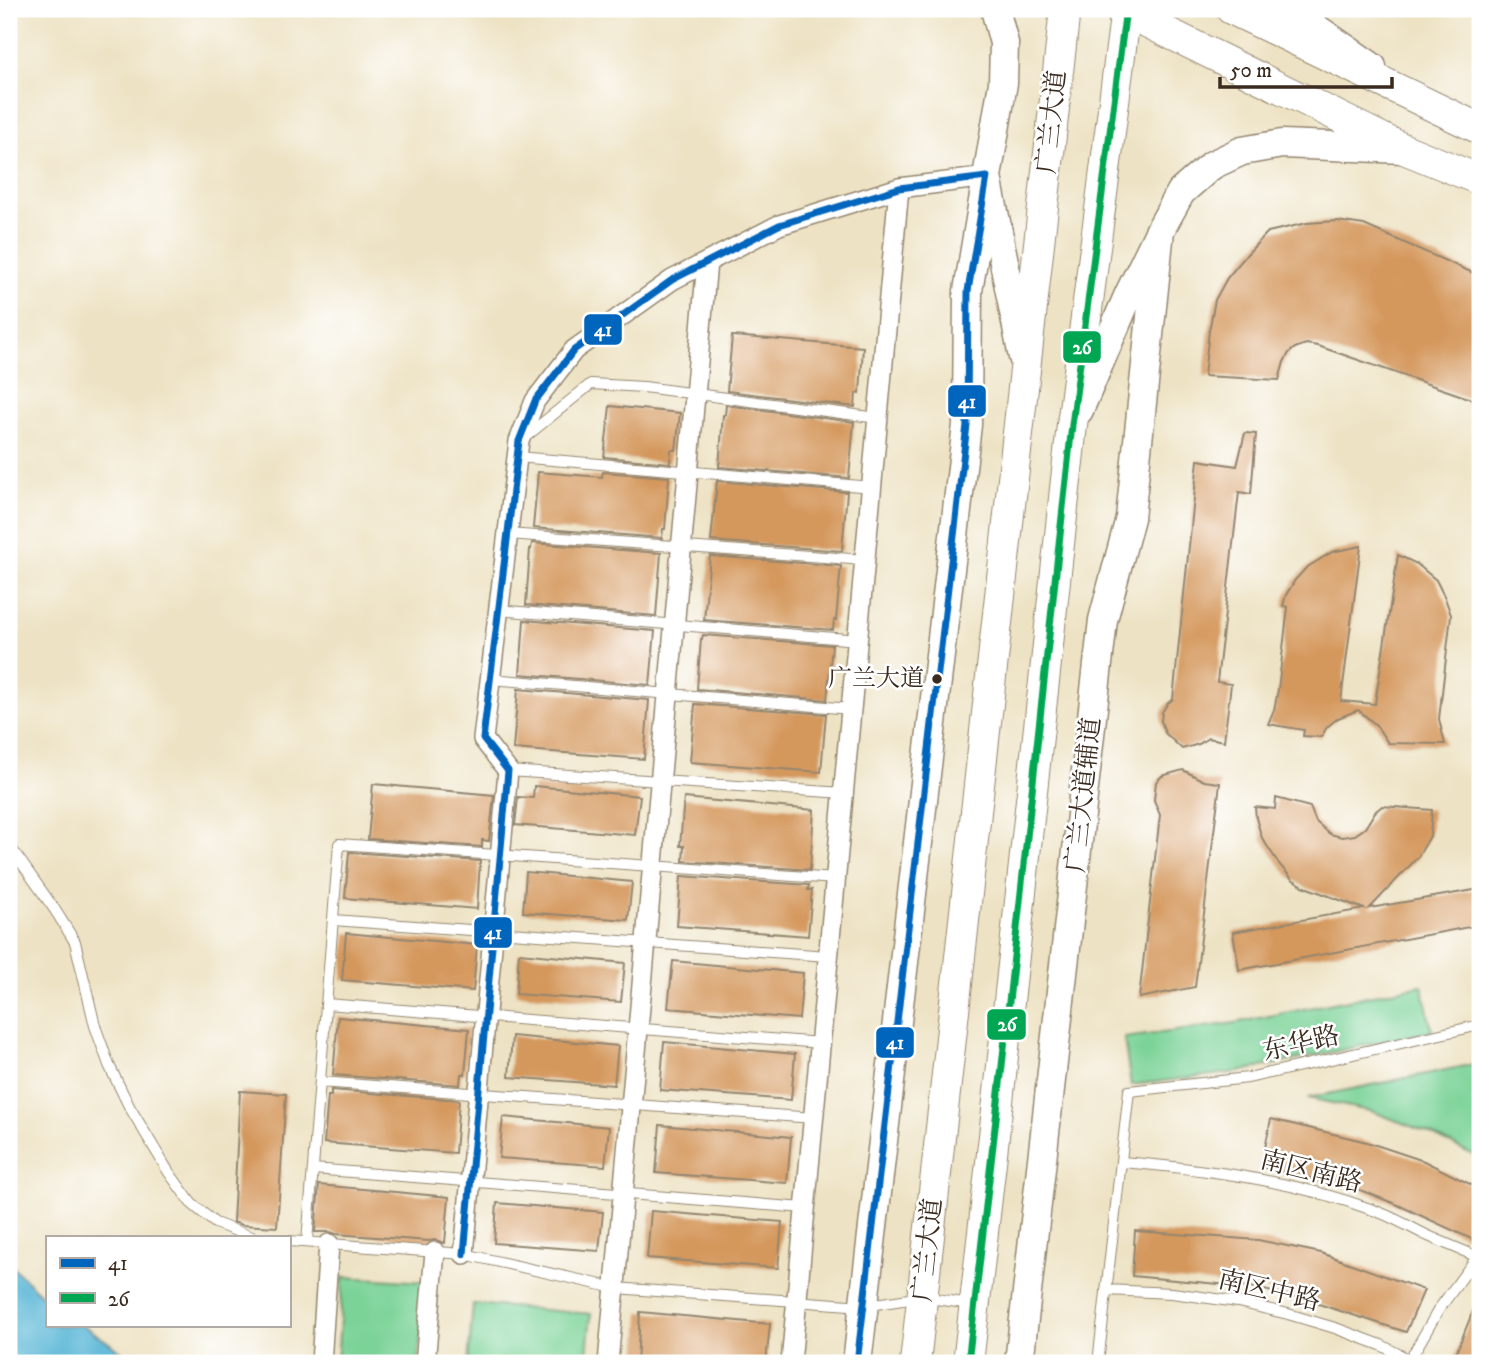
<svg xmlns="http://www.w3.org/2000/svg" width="1489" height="1372" font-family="'IM FELL DW Pica','Noto Serif SC',serif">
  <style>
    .green { fill: #7cd398; stroke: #5c7e5b; stroke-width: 2 }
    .water { fill: #57b5d5; stroke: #49707a; stroke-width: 2 }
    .building { fill: #d4975c }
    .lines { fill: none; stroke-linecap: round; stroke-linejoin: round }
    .lane-casing { stroke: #948670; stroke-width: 12 }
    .street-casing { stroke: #948670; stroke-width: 22 }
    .secondary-casing { stroke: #948670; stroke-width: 31 }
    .primary-casing { stroke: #948670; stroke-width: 32 }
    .lane { stroke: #fff; stroke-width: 10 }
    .street { stroke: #fff; stroke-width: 19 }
    .secondary { stroke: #fff; stroke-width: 28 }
    .primary { stroke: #fff; stroke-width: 30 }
    .bus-1-casing { stroke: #fff; stroke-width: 12 }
    .bus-2-casing { stroke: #fff; stroke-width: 12 }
    .bus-1 { stroke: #0065bd; stroke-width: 7 }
    .bus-2 { stroke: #00a651; stroke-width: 7 }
    .bus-dot { fill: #3b2a1e; stroke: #fff; stroke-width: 2.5 }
    .labels { text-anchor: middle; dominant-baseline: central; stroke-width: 5; stroke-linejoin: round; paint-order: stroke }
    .bus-label { font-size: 24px; fill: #3b2a1e; stroke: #fff; text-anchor: end }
    .street-label { font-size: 26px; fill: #3b2a1e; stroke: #fff }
    .line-badge { stroke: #fff; stroke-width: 2.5 }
    .badge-label { font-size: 19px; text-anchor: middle; font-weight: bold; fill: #fff }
  </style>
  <rect width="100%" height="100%" fill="#fff"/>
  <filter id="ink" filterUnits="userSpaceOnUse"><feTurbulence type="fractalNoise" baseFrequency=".0143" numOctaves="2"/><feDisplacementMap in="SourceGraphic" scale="14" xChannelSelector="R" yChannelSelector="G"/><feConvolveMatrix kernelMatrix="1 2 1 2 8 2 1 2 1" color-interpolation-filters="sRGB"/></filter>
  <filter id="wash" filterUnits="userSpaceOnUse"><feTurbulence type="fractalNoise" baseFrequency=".00686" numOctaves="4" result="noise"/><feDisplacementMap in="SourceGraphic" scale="28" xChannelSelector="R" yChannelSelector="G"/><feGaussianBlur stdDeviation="1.57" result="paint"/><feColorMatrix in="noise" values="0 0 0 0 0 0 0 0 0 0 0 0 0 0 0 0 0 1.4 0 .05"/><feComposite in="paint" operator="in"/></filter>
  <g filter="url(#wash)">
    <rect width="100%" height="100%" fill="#ede2c3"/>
    <path class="green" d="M 1422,985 L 1432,1031 L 1238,1072 L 1131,1085 L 1124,1038 L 1235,1023 Z
      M 1480,1063 L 1480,1158 L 1426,1132 L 1374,1112 L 1308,1098 Z
      M 343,1277 L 426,1282 L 418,1363 L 337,1363 Z
      M 473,1304 L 591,1314 L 586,1363 L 468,1363 Z"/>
    <path class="water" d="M 9,1264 L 47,1300 L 47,1325 L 83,1325 L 138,1363 L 9,1363 Z"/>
    <g id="blocks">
      <path class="building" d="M 1337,221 L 1364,225 L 1480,276 L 1480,402 L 1318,346 L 1306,344 L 1295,348 L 1289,353 L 1284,362 L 1279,380 L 1204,376 L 1209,331 L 1215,300 L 1227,278 L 1248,253 L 1268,232 L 1307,223 Z
        M 732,336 L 863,347 L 860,393 L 856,393 L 855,407 L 727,391 Z
        M 726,405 L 854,422 L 849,478 L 719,467 L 723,415 L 725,415 Z
        M 610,406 L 680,413 L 676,450 L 671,450 L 670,463 L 604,457 Z
        M 1245,433 L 1256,434 L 1251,494 L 1239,492 L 1217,682 L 1231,684 L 1224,741 L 1208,738 L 1199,744 L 1182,749 L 1165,733 L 1161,721 L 1162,712 L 1168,703 L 1173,699 L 1198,460 L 1237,466 Z
        M 538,472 L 602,477 L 603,472 L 669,477 L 665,529 L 663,529 L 662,538 L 533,528 Z
        M 717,481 L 847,492 L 842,551 L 711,541 Z
        M 532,543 L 661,553 L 656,616 L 526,605 L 530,549 L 531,549 Z
        M 1361,546 L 1341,701 L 1375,704 L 1398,555 L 1417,564 L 1436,580 L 1445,598 L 1451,615 L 1439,719 L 1445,744 L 1388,743 L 1376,725 L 1358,710 L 1338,718 L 1327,727 L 1321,737 L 1303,736 L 1304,730 L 1268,724 L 1274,710 L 1278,690 L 1288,607 L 1283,606 L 1286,595 L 1295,580 L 1306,568 L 1332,552 Z
        M 710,556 L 841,566 L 836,620 L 834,620 L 833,630 L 704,620 Z
        M 524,620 L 655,631 L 650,685 L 520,674 Z
        M 703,635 L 832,645 L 827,700 L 697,689 L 701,639 L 702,639 Z
        M 518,689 L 649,700 L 644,759 L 513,749 Z
        M 695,704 L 826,714 L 821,772 L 690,762 Z
        M 1183,770 L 1204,781 L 1220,783 L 1195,987 L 1139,998 L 1160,815 L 1154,800 L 1156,782 L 1162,776 Z
        M 373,784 L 494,795 L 489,841 L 482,840 L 482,847 L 368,839 Z
        M 534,786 L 640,796 L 635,835 L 515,825 L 518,797 L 533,798 Z
        M 684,798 L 814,810 L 810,870 L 683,861 L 684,846 L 680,846 Z
        M 1276,798 L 1310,807 L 1316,822 L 1330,834 L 1342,837 L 1355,835 L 1365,828 L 1375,812 L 1382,806 L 1432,810 L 1430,836 L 1418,857 L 1370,908 L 1480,889 L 1480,925 L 1239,970 L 1233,932 L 1364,909 L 1305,887 L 1292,879 L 1279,864 L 1262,838 L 1256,818 L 1255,807 L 1275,809 Z
        M 349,852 L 480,861 L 477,909 L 345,898 Z
        M 526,872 L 632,882 L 628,920 L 523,912 Z
        M 681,876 L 809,885 L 808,890 L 812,890 L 808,936 L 677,926 Z
        M 346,933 L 477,945 L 473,991 L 342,980 Z
        M 519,953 L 625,963 L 621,1002 L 516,994 Z
        M 673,961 L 803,973 L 799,1019 L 668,1008 Z
        M 338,1017 L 469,1029 L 465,1074 L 461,1074 L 460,1085 L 333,1075 Z
        M 512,1036 L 618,1046 L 614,1085 L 509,1077 Z
        M 664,1042 L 795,1054 L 791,1100 L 660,1090 Z
        M 331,1090 L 459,1100 L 455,1153 L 324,1143 L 328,1096 L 331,1096 Z
        M 240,1091 L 286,1094 L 277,1227 L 242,1225 L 233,1222 Z
        M 503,1117 L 609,1127 L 605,1166 L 499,1158 Z
        M 1271,1119 L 1367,1142 L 1424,1161 L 1480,1189 L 1480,1243 L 1398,1205 L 1355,1188 L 1261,1167 Z
        M 660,1125 L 791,1137 L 787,1183 L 656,1173 Z
        M 319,1185 L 449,1197 L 445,1243 L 435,1240 L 429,1241 L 336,1234 L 330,1232 L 315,1232 Z
        M 497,1203 L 603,1212 L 599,1251 L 494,1243 Z
        M 651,1211 L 782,1222 L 778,1268 L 647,1258 Z
        M 1135,1231 L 1258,1240 L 1321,1253 L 1424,1290 L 1406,1332 L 1303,1299 L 1251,1287 L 1132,1276 Z
        M 1479,1296 L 1480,1363 L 1452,1363 Z
        M 640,1312 L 770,1324 L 766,1363 L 637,1363 Z"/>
    </g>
  </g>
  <g filter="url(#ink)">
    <use href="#blocks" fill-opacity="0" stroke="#948670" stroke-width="2"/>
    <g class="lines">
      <g class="lane-casing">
        <path id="lane" d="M 525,437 L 591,384 L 644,387 L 878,418
          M 517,457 L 872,487
          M 508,534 L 865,560
          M 498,610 L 858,640
          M 490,679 L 851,709
          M 508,771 L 844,793
          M 9,845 L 55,910 L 75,942 L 95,1026 L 109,1065 L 129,1106 L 168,1171 L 191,1203 L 215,1223 L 252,1237
          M 333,920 L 828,956
          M 326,1004 L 821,1043
          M 320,1082 L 814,1118
          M 1121,1162 C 1206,1169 1291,1180 1373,1210 C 1391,1216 1408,1226 1426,1235 C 1444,1243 1462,1250 1480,1258
          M 313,1169 L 805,1208
          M 289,1241 L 464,1254 L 615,1288 L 863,1306 L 922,1297 L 971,1304
          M 307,1242 L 339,844 L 836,879
          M 1106,1290 L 1172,1293 L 1238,1302 L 1288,1314 L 1335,1328 L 1381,1345 L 1415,1363
          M 1098,1363 L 1129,1091 L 1248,1078 L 1480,1025
          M 1408,1363 L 1439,1309 L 1480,1253"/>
      </g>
      <g class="street-casing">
        <path id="street" d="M 464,1254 L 508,771 L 483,739 L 519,441 L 535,401 L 574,350 L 672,280 L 779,225 L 899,188 L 987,177
          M 321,1363 L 329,1244
          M 425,1363 L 435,1252
          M 608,1363 L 707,262
          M 791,1363 L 899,188"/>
      </g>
      <g class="secondary-casing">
        <path id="secondary" d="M 995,9 L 1004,43 L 1003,83 L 987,177 L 1023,357
          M 1288,9 L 1372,67
          M 1079,410 L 1129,294 L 1160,230 L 1181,192 L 1212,165 L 1242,151 L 1282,144 L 1404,149
          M 857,1363 L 967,425 L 968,291 L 987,177
          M 1019,1363 L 1103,620 L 1130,518 L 1160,230"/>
      </g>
      <g class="primary-casing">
        <path id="primary" d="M 1120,9 L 1404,149 L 1480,180
          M 1231,9 L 1480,129
          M 915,1363 L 1065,9
          M 968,1363 L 1001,1075 L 1072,425 L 1126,9"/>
      </g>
      <use href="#lane" class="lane"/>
      <use href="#street" class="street"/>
      <use href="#secondary" class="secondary"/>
      <use href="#primary" class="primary"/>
      <g class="bus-1-casing">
        <path id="bus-1" d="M 464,1254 L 508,771 L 483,739 L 519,441 L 535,401 L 574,350 L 672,280 L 779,225 L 899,188 L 987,177 L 968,291 L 967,425 L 857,1363"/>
      </g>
      <g class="bus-2-casing">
        <path id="bus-2" d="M 968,1363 L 1001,1075 L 1072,425 L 1126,9"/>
      </g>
      <use href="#bus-1" class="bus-1"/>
      <use href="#bus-2" class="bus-2"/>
    </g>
  </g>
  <circle class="bus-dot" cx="937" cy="679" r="6"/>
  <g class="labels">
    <g class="bus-label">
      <text x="924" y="679">广兰大道</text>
    </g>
    <g class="street-label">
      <text transform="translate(1052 122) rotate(-84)">广兰大道</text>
      <text transform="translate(1084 795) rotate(-84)">广兰大道辅道</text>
      <text transform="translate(1301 1044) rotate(-13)">东华路</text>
      <text transform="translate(1311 1172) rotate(14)">南区南路</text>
      <text transform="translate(928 1250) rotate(-84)">广兰大道</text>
      <text transform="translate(1269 1291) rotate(13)">南区中路</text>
    </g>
  </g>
  <g class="line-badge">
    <rect x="583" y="313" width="40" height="33" rx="7" fill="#0065bd"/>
    <rect x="1062" y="330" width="40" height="34" rx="7" fill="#00a651"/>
    <rect x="947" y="384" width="40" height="34" rx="7" fill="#0065bd"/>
    <rect x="473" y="916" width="40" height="33" rx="7" fill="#0065bd"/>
    <rect x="986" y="1008" width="41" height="33" rx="7" fill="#00a651"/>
    <rect x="875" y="1026" width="40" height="33" rx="7" fill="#0065bd"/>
  </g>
  <g class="badge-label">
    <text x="603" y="336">41</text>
    <text x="1082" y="354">26</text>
    <text x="967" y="408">41</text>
    <text x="493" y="939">41</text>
    <text x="1007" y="1031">26</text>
    <text x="895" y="1049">41</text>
  </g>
  <rect width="1489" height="1372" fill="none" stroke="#fff" stroke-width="35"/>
  <rect x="46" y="1236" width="245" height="91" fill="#ffffff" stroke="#b1aaa5" stroke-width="2"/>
  <rect x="60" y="1258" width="35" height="10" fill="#0065bd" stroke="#b1aaa5" stroke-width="2"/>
  <text x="108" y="1270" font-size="21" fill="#3b2a1e">41</text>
  <rect x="60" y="1293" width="35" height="10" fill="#00a651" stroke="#b1aaa5" stroke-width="2"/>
  <text x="108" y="1306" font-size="21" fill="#3b2a1e">26</text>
  <path d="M1220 77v10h172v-10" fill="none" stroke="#3b2a1e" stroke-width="3.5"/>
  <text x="1230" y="77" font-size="21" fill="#3b2a1e" stroke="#ffffff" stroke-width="5" paint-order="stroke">50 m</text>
</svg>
